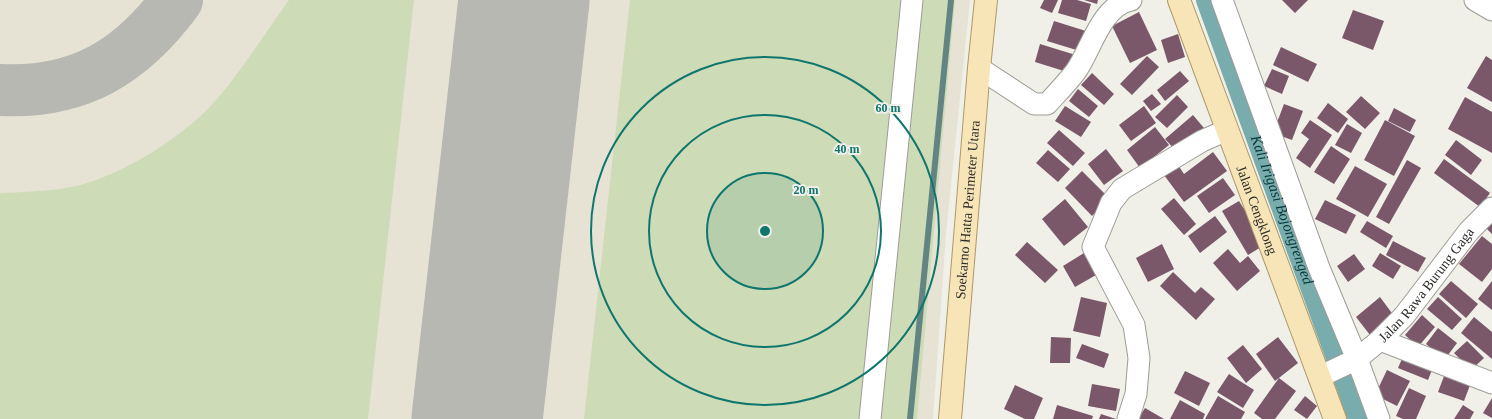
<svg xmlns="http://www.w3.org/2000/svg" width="1492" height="419" font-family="'Times New Roman',serif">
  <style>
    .built { fill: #e6e3d5 }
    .green { fill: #cddbb6 }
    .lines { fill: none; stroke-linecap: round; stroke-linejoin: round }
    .stream { stroke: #628584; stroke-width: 6 }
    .canal { stroke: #79acac; stroke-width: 20 }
    .taxiway { stroke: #b8b8b2; stroke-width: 52 }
    .runway { stroke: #b8b8b2; stroke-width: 131 }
    .building { fill: #7b576a }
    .minor-casing { stroke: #9d9c96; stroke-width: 23 }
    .major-casing { stroke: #ac9967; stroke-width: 24 }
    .minor { stroke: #fff; stroke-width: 21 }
    .major { stroke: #f7e5b8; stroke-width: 22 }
    .ring { fill: none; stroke: #0f766e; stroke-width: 2 }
    .labels { text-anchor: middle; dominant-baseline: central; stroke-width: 4; stroke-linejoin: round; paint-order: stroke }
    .street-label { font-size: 14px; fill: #2b2b28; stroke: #f0efe8 }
    .water-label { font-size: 15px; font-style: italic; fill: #043838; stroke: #f0efe8 }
    .centre { fill: #0f766e; stroke: #f0efe8; stroke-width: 2 }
    .ring-label { font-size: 12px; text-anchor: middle; font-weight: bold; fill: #0f766e; stroke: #f0efe8; stroke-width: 4; stroke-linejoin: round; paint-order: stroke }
  </style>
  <rect width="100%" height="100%" fill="#f0efe8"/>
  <path class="built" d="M 0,0 L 970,0 L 946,234 L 933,419 L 0,419 Z"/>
  <path class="green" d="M 289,0 L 414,0 L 368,419 L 0,419 L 0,193 C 26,192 63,191 87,183 C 132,169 187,134 218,98 C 243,68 266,32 289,0 Z
    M 630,0 L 955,0 L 917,419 L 584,419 Z"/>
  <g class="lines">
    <path class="stream" d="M 910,419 L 951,0"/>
    <path class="canal" id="s1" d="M 1206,0 L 1358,419"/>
    <path class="taxiway" d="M 0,90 C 79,94 131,62 177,0"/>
    <path class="runway" d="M 477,419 L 524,0"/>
  </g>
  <path class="building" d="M 1044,0 L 1058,0 L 1052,13 L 1040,8 Z
    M 1062,0 L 1077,0 L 1091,4 L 1086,21 L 1058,13 Z
    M 1084,0 L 1098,0 L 1097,4 Z
    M 1282,0 L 1308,0 L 1295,13 Z
    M 1353,10 L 1384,21 L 1373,50 L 1342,38 Z
    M 1139,12 L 1157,50 L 1130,63 L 1112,26 Z
    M 1054,21 L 1089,32 L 1083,52 L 1047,41 Z
    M 1178,34 L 1185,57 L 1168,63 L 1161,40 Z
    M 1040,44 L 1079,56 L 1064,71 L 1035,62 Z
    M 1281,47 L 1317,64 L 1308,82 L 1273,65 Z
    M 1147,56 L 1159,67 L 1132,95 L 1120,84 Z
    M 1486,56 L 1492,60 L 1492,102 L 1467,88 Z
    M 1272,69 L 1289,76 L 1282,94 L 1264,86 Z
    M 1180,71 L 1189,81 L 1165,101 L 1157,90 Z
    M 1092,73 L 1114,94 L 1104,105 L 1081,85 Z
    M 1078,89 L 1098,106 L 1089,117 L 1069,101 Z
    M 1152,94 L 1161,104 L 1151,111 L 1143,101 Z
    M 1177,95 L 1188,107 L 1167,128 L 1155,117 Z
    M 1361,96 L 1380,113 L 1365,129 L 1346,112 Z
    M 1465,97 L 1492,112 L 1492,153 L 1448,129 Z
    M 1328,103 L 1348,119 L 1338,133 L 1317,118 Z
    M 1284,104 L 1303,111 L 1292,140 L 1273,133 Z
    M 1065,106 L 1091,122 L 1081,137 L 1055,121 Z
    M 1144,106 L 1156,123 L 1131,141 L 1119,125 Z
    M 1394,108 L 1416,120 L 1410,132 L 1388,121 Z
    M 1193,115 L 1204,128 L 1177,152 L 1165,139 Z
    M 1310,120 L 1332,135 L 1310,168 L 1296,158 L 1309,139 L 1301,133 Z
    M 1385,120 L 1415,136 L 1394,176 L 1364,160 Z
    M 1347,124 L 1362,133 L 1351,153 L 1335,145 Z
    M 1155,127 L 1169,145 L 1140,168 L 1127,150 Z
    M 1059,130 L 1085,153 L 1073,166 L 1047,143 Z
    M 1456,140 L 1482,160 L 1471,175 L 1445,155 Z
    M 1331,146 L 1350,159 L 1334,184 L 1314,172 Z
    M 1106,149 L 1123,171 L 1104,185 L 1088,164 Z
    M 1048,150 L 1070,169 L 1058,182 L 1036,163 Z
    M 1213,152 L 1227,171 L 1184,202 L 1164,175 L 1178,165 L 1184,174 Z
    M 1444,159 L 1490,193 L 1480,207 L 1434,173 Z
    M 1407,160 L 1421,168 L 1389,224 L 1376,217 Z
    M 1355,166 L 1387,184 L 1368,217 L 1336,199 Z
    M 1082,171 L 1109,198 L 1092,216 L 1065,188 Z
    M 1223,178 L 1235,195 L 1209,213 L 1197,196 Z
    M 1174,198 L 1196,224 L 1184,235 L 1161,209 Z
    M 1065,199 L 1088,227 L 1064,246 L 1042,219 Z
    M 1325,200 L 1356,215 L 1346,234 L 1315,219 Z
    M 1239,201 L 1266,244 L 1248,255 L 1222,211 Z
    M 1215,216 L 1227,232 L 1200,253 L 1188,236 Z
    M 1367,221 L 1393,236 L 1386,248 L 1360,232 Z
    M 1492,221 L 1492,234 L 1486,228 Z
    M 1482,236 L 1492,244 L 1492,269 L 1482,282 L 1459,264 Z
    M 1393,241 L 1426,258 L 1418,272 L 1386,255 Z
    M 1027,242 L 1058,270 L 1045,283 L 1015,255 Z
    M 1162,244 L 1174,269 L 1148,282 L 1136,258 Z
    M 1228,249 L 1240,263 L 1248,256 L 1260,271 L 1237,291 L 1213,263 Z
    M 1084,253 L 1096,275 L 1075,287 L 1063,266 Z
    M 1380,253 L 1401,266 L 1393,279 L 1372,266 Z
    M 1354,254 L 1365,269 L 1348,282 L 1337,266 Z
    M 1173,272 L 1195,293 L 1201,287 L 1215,299 L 1196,320 L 1160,286 Z
    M 1451,281 L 1478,304 L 1466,318 L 1439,294 Z
    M 1492,281 L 1492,310 L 1478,299 Z
    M 1081,297 L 1107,303 L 1100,337 L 1073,331 Z
    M 1380,297 L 1394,316 L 1370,335 L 1356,317 Z
    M 1438,297 L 1462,319 L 1452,330 L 1427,309 Z
    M 1422,315 L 1435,327 L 1418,347 L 1405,335 Z
    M 1474,317 L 1492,332 L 1492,359 L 1461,333 Z
    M 1438,328 L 1457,343 L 1445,359 L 1426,344 Z
    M 1051,337 L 1071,338 L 1070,363 L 1050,363 Z
    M 1278,337 L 1298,363 L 1275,381 L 1256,354 Z
    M 1467,341 L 1484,358 L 1471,370 L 1454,353 Z
    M 1082,344 L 1109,354 L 1104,368 L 1076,358 Z
    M 1243,345 L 1262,369 L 1246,383 L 1227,358 Z
    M 1404,354 L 1434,365 L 1428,380 L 1398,368 Z
    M 1387,370 L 1410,381 L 1397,406 L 1375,395 Z
    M 1185,371 L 1210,383 L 1199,406 L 1174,393 Z
    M 1446,371 L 1472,380 L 1464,401 L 1438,392 Z
    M 1229,374 L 1254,390 L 1243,408 L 1217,392 Z
    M 1279,378 L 1296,391 L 1275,419 L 1262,419 L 1254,413 Z
    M 1092,384 L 1120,389 L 1116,411 L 1088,406 Z
    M 1015,385 L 1043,398 L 1034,419 L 1025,419 L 1004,409 Z
    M 1409,388 L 1426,396 L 1416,419 L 1403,419 L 1396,416 Z
    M 1218,396 L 1245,412 L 1241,419 L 1205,419 Z
    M 1305,396 L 1317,406 L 1307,419 L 1294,410 Z
    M 1492,398 L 1492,418 L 1483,413 Z
    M 1180,400 L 1205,414 L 1203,419 L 1170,419 Z
    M 1057,405 L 1093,416 L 1092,419 L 1053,419 Z
    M 1463,405 L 1474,412 L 1470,419 L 1454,419 Z
    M 1145,408 L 1164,419 L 1138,419 Z
    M 1101,414 L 1116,419 L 1099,419 Z"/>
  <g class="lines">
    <g class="minor-casing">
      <g id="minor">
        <path d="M 1222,0 L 1319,268 L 1357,359 L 1379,419"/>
        <path d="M 1475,0 L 1492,10"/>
        <path d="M 979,68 L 1034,104 L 1047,104 C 1057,93 1067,83 1076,71 C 1091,50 1101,6 1131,0"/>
        <path d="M 1380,340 L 1492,383"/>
        <path id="s2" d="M 1319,377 L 1357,359 L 1380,340 L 1404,316 L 1469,231 L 1492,208"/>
        <path d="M 870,419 L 912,0"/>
        <path d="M 1128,419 L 1136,394 L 1139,358 L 1134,325 L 1093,247 L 1111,203 L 1122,189 L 1202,141 L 1227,130"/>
      </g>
    </g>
    <g class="major-casing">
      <g id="major">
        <path id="s3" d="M 1179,0 L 1335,419"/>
        <path id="s4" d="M 950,419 L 979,68 L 986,0"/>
      </g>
    </g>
    <use href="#minor" class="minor"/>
    <use href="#major" class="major"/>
  </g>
  <circle cx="765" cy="231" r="58" fill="#0f766e" fill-opacity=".12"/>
  <g class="ring">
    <circle cx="765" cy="231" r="58"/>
    <circle cx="765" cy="231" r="116"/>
    <circle cx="765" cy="231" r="174"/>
  </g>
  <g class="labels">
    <g class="street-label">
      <text stroke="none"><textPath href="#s4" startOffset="210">Soekarno Hatta Perimeter Utara</textPath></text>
      <text stroke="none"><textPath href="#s3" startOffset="224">Jalan Cengklong</textPath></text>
      <text stroke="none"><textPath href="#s2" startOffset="144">Jalan Rawa Burung Gaga</textPath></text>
    </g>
    <g class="water-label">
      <text stroke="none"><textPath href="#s1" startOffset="223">Kali Irigasi Bojongrenged</textPath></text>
    </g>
  </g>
  <circle cx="765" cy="231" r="6" class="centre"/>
  <g class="ring-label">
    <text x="888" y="112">60 m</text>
    <text x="847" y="153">40 m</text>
    <text x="806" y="194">20 m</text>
  </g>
</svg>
